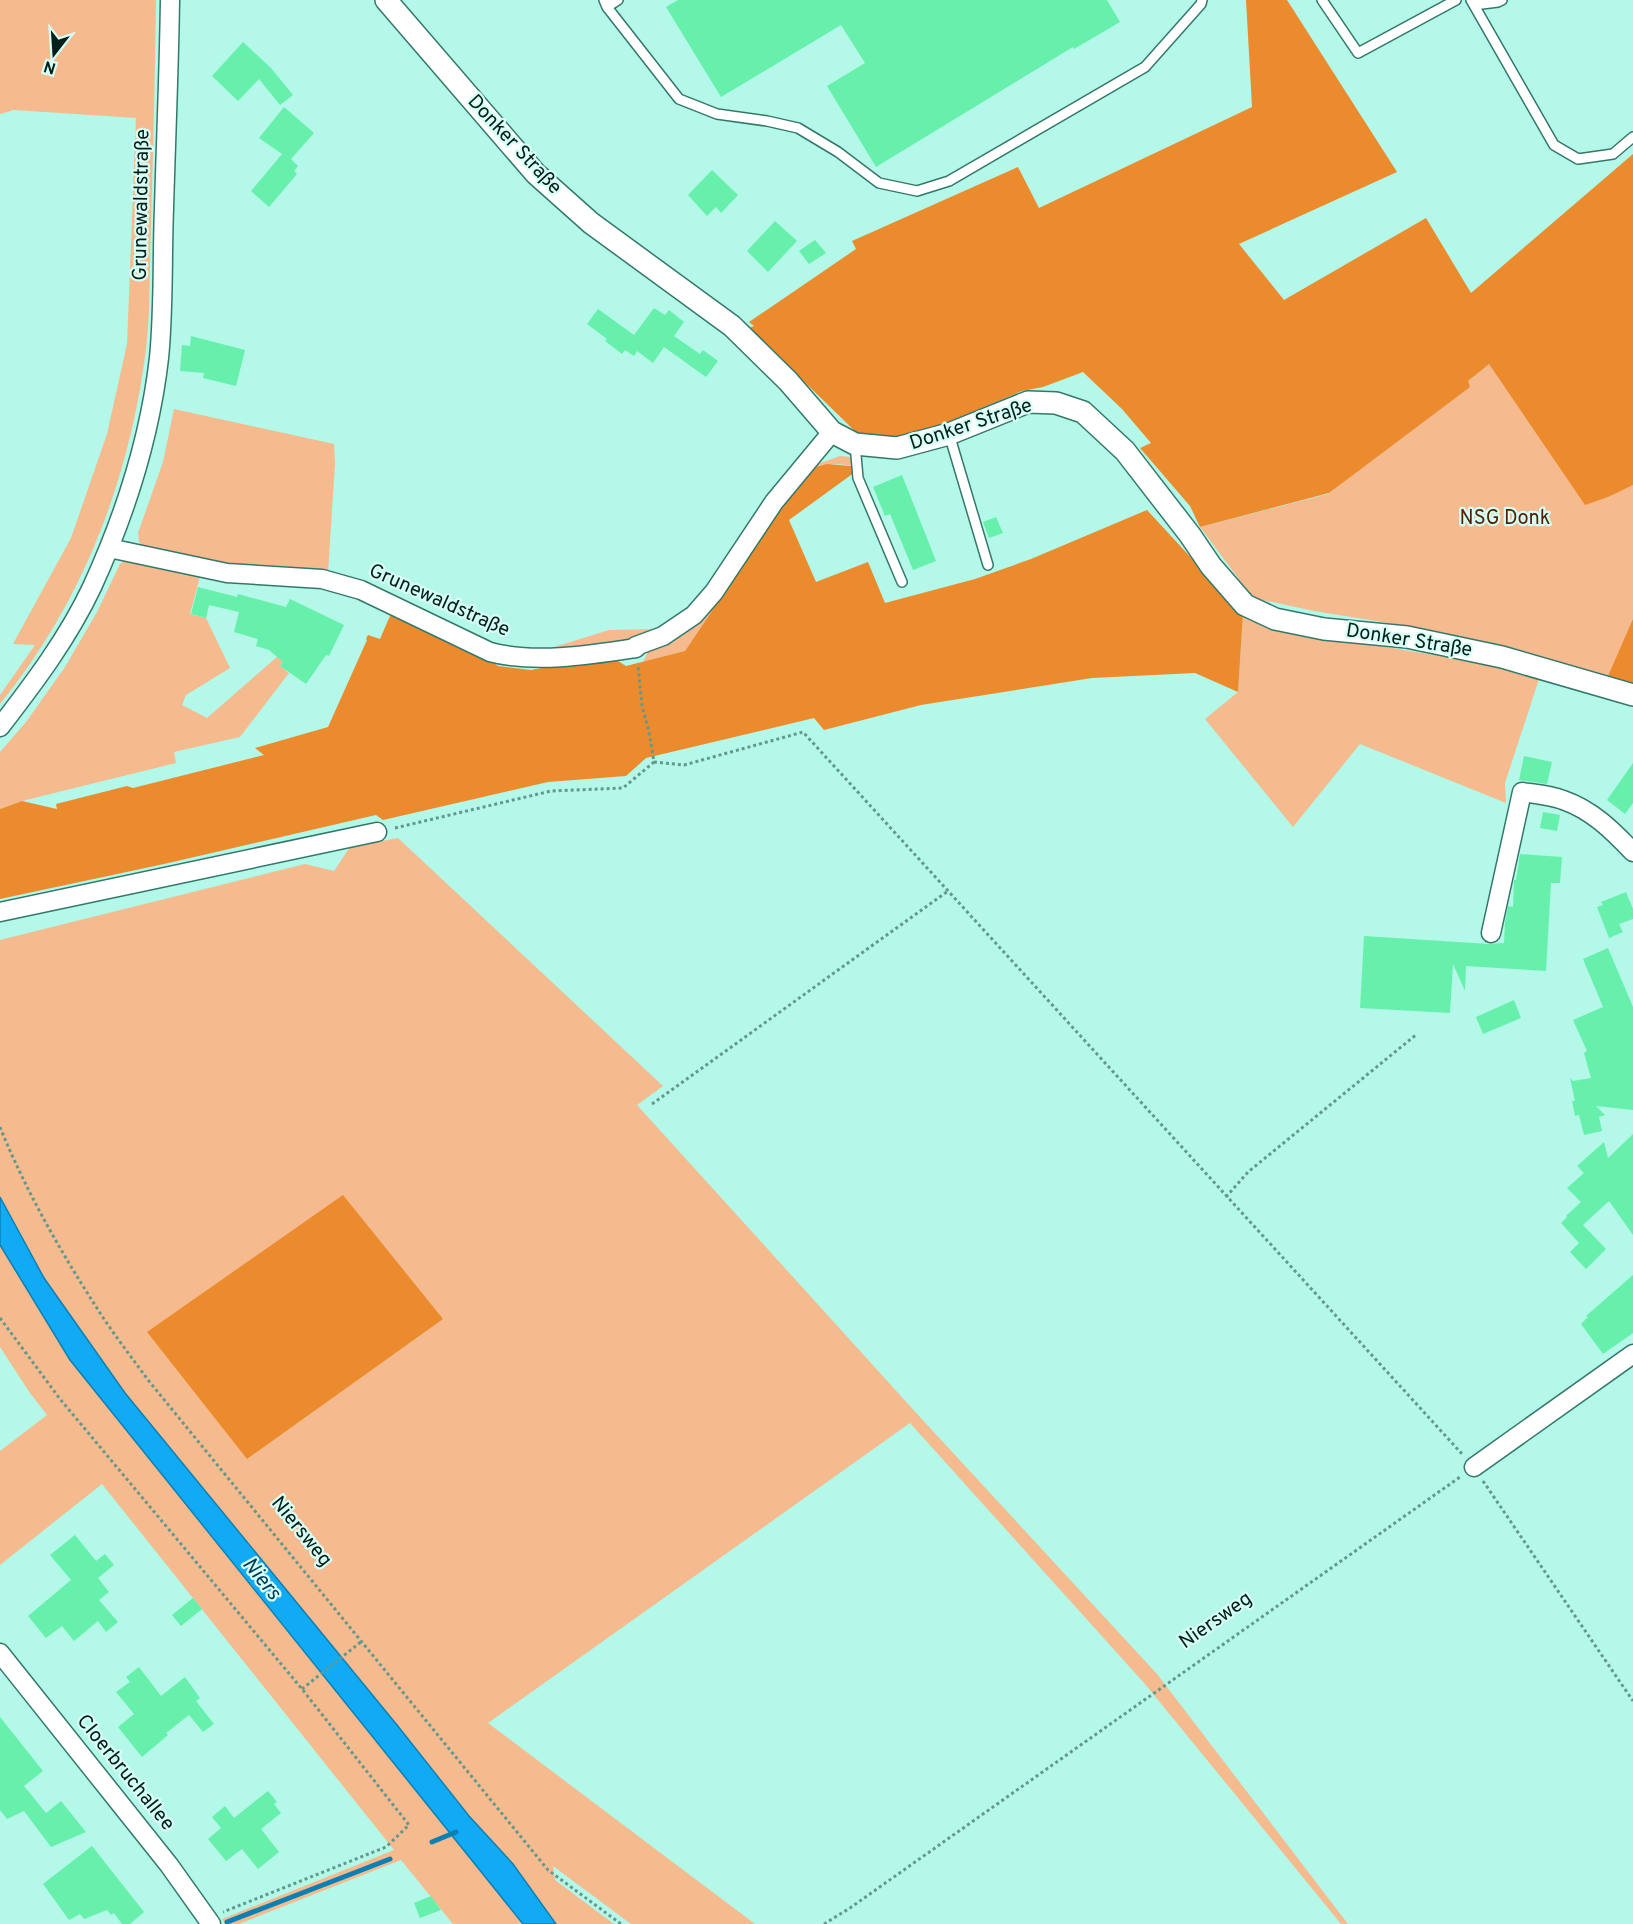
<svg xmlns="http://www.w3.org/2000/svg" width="1633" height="1924" font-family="Overpass,sans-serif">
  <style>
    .green { fill: #f5bb8f }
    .forest { fill: #ec8b2e }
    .water { fill: #11aaf4; stroke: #0d80b3; stroke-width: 1.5 }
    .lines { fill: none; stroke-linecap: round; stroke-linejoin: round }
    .stream { stroke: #0d80b3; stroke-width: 5 }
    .building { fill: #67f0ac }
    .service-casing { stroke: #34786b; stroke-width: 12 }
    .minor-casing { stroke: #34786b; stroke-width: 21 }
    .tertiary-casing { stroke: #34786b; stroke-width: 24 }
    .path { stroke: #65988d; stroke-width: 3; stroke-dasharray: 3 3; stroke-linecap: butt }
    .service { stroke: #fff; stroke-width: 9 }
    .minor { stroke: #fff; stroke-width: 18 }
    .tertiary { stroke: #fff; stroke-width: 21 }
    .labels { text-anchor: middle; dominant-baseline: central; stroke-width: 4.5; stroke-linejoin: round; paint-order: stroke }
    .street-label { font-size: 20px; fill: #031f1a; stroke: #d7fff5 }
    .park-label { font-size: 20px; fill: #4a2400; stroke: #d7fff5 }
    .water-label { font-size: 21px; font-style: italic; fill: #023b58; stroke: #d7fff5 }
  </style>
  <rect width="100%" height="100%" fill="#b3f8e8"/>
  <path class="green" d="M 0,0 L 156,0 C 155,76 153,151 151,226 C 149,267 151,309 146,349 C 130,478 83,602 0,704 L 0,695 L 35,645 L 13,644 L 71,538 L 107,434 L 127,344 L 136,118 L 14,110 L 0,114 Z
    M 1633,246 L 1633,684 L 1420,628 L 1314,611 L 1253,598 L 1200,527 L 1328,494 L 1468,381 L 1550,311 Z
    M 174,409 L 334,444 L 335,464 L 328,573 L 340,575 L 405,602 L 403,605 L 144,549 L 139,542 L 138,533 L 163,462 Z
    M 840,456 L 851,457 L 862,467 C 836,464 824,460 802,477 L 685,651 L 643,662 L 648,652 L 699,616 L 718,595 L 778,504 L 802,477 L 815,465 Z
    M 128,558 L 201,573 L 190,614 L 206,618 L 230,668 L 186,695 L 182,705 L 207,718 L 285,650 L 291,649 L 280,666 L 289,673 L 240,737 L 174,752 L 176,763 L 22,801 L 0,809 L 0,752 L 26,722 L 65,667 L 97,612 L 120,564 Z
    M 1243,614 L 1313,635 L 1495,665 L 1539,679 L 1505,783 L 1506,803 L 1360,744 L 1293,827 L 1205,719 L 1238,692 Z
    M 666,629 L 635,643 L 532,654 L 609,630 Z
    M 398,838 L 663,1086 L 637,1105 L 919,1416 L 1157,1674 L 1348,1924 L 1341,1924 L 1145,1684 L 910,1423 L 488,1723 L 755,1924 L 631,1924 L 553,1866 L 555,1880 L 614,1924 L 556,1924 L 513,1864 L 469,1816 L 397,1725 L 125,1393 L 44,1278 L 0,1197 L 0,940 L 305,864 L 334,871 L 350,847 Z
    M 0,1245 L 70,1360 L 523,1924 L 453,1924 L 401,1860 L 239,1924 L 225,1924 L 222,1919 L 394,1850 L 102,1484 L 0,1565 L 0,1451 L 47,1415 L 30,1393 L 0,1347 Z"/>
  <path class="forest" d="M 1246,0 L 1287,0 L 1397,172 L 1239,244 L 1284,300 L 1426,218 L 1471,293 L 1633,154 L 1633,485 L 1608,497 L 1585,505 L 1489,364 L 1468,381 L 1470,387 L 1329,493 L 1200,527 L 1190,506 L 1140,448 L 1151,443 L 1122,409 L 1083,372 L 1043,387 L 1022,391 L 908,439 L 860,436 L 749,328 L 754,326 L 749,322 L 856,249 L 852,241 L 1018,167 L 1039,208 L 1252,107 Z
    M 827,464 L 862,467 L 789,520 L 816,582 L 868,562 L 885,603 L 975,579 L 1031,559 L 1147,510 L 1243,614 L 1238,692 L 1195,673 L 1092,678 L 921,705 L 824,730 L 814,718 L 646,758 L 626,776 L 548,782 L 383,820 L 376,815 L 164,864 L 0,899 L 0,809 L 22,801 L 57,809 L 56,804 L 127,786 L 133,788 L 264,755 L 255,748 L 328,727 L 367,640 L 366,639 L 368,635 L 380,639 L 393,609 L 489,659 L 498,666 L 531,670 L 589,659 L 613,658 L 626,666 L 685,651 L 802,477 L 813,468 Z
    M 1633,619 L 1633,683 L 1608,676 Z
    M 343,1195 L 443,1319 L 247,1459 L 147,1332 Z"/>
  <path class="water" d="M 0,1197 L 44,1278 L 125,1393 L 397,1725 L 469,1816 L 513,1864 L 556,1924 L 523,1924 L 70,1360 L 0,1245 Z"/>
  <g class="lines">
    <path class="stream" d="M 432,1842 L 456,1832
      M 227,1922 L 390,1859"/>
  </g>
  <path class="building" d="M 678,0 L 1107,0 L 1120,22 L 1074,49 L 1073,47 L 876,167 L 827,86 L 865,63 L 841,25 L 721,97 L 666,7 Z
    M 243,42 L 271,68 L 293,95 L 280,105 L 259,79 L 238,101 L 212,76 Z
    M 284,107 L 314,133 L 291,159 L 298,166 L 294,171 L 297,174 L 269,207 L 251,191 L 282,154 L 259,138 Z
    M 712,170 L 738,195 L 721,213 L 716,207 L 707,216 L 688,195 Z
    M 775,221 L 797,241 L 768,272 L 747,251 Z
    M 815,240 L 826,253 L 809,264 L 799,251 Z
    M 654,308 L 665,315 L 669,310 L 684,322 L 674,336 L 700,354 L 703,350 L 718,361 L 706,377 L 664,347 L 653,363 L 637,351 L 634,356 L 625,350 L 622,354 L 605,341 L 607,339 L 587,324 L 598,309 L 634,335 Z
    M 191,336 L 245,350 L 236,386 L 203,378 L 204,373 L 180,371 L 182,345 L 190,346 Z
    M 902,475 L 936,561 L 913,570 L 890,514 L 885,516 L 873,487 Z
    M 996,517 L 1003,533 L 989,538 L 983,522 Z
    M 198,587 L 237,597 L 238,594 L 286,607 L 290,599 L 344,625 L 329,656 L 326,655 L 306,684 L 280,666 L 283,662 L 269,650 L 256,646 L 258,639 L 234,632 L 239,612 L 209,605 L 206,618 L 191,614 Z
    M 1524,756 L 1552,762 L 1547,784 L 1519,780 Z
    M 1633,763 L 1633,803 L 1625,814 L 1607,800 Z
    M 1543,812 L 1560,815 L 1557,831 L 1540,828 Z
    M 1520,854 L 1562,857 L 1560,883 L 1551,883 L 1546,971 L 1466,966 L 1465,991 L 1453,964 L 1450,1013 L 1360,1008 L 1364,936 L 1489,944 L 1504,943 L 1505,922 L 1508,906 L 1513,907 L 1514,880 L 1516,880 Z
    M 1626,892 L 1633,909 L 1633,919 L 1619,924 L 1623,932 L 1609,938 L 1597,907 L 1603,905 L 1601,902 Z
    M 1608,948 L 1633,1007 L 1633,1110 L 1596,1106 L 1605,1115 L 1599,1117 L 1602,1131 L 1584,1135 L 1579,1115 L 1575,1116 L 1572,1101 L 1575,1101 L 1570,1078 L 1573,1081 L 1591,1078 L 1584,1053 L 1587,1051 L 1573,1020 L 1603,1007 L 1583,959 Z
    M 1514,1000 L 1521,1018 L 1483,1034 L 1476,1017 Z
    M 1633,1134 L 1633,1235 L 1609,1201 L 1583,1225 L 1606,1249 L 1586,1269 L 1570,1252 L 1579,1243 L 1561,1223 L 1567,1217 L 1566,1216 L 1581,1202 L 1567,1188 L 1584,1173 L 1577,1166 L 1604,1142 L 1608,1158 Z
    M 1633,1275 L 1633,1333 L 1603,1354 L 1581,1324 L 1588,1317 L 1586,1316 Z
    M 75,1535 L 96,1561 L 105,1554 L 114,1565 L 98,1578 L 109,1592 L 99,1600 L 118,1622 L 106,1632 L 98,1621 L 74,1641 L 62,1626 L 46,1638 L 28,1616 L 71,1580 L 50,1555 Z
    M 193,1598 L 202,1609 L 181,1626 L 172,1615 Z
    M 139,1667 L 161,1696 L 185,1677 L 200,1698 L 196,1701 L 214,1724 L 203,1732 L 189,1715 L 166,1733 L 168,1735 L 142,1757 L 118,1727 L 134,1714 L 116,1692 L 130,1682 L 126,1677 Z
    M 0,1717 L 43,1771 L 24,1786 L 46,1813 L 61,1801 L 86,1832 L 51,1847 L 24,1811 L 7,1819 L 0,1810 Z
    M 268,1791 L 277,1802 L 274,1804 L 281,1813 L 261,1829 L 279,1852 L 258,1869 L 242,1849 L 226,1861 L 208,1839 L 221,1828 L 212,1817 L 225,1806 L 234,1818 Z
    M 92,1846 L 144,1912 L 130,1924 L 122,1924 L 114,1913 L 111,1915 L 107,1910 L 84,1919 L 80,1914 L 69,1920 L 43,1884 Z
    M 431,1896 L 441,1910 L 420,1918 L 414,1903 Z"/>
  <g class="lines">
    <g class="service-casing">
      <path id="service" d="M 604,0 L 607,7 L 679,99 L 717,114 L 767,121 L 798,128 L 838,152 L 879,183 L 917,191 L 949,181 L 1145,67 L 1201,4 L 1202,0
        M 1322,0 L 1358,53 L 1456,0
        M 1471,0 L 1554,145 L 1578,159 L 1613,154 L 1633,137
        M 1474,5 L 1498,2 L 1502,0
        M 607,7 L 618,0
        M 949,434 L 988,565
        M 855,444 L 858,478 L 902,582"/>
    </g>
    <g class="minor-casing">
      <path id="minor" d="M 109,548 L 227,573 L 322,579 L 361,590 L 490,652 C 535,664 590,655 636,648 L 636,646 L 663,636 L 694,615 L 714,592 L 774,502 L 832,432
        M 0,727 C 34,683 68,638 92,587 C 125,515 150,437 159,358 C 164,308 162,258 164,208 C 166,139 169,69 170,0
        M 0,912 L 377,832
        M 1491,933 L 1522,792 C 1535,794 1550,795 1563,800 C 1592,810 1612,830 1633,852
        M 1474,1467 L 1633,1354
        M 0,1653 L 169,1865 L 211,1924"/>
    </g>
    <g class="tertiary-casing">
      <path id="tertiary" d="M 386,0 L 536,174 L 591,223 L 732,326 L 788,381 L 832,432 L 855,444 L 897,448 L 949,434 L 1028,402 L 1056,403 L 1083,412 L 1125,451 L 1190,535 L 1211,566 L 1245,605 L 1275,619 L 1324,629 L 1407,637 L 1502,657 L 1633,695"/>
    </g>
    <path class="path" d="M 654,762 L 684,765 L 803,732 L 1463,1455
      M 395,828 L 551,791 L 623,788 L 654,762 L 649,732 L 642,706 L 638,665
      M 652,1104 L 948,891
      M 0,1127 C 25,1189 59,1249 95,1305 C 111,1331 130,1355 148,1380 L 548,1870 L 621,1924
      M 1226,1197 L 1248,1172 L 1417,1034
      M 0,1318 L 60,1399 L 302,1689 L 409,1825 L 386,1847 L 223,1912
      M 1483,1481 L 1633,1701
      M 302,1689 L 362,1641
      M 824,1924 L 850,1908 L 1460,1477"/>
    <use href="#service" class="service"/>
    <use href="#minor" class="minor"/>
    <use href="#tertiary" class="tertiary"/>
  </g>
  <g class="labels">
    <g class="street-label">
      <text transform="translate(514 145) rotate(47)">Donker Straße</text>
      <text transform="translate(142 205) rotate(-89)">Grunewaldstraße</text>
      <text transform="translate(971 425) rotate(-18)">Donker Straße</text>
      <text transform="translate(439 601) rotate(24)">Grunewaldstraße</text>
      <text transform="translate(1409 641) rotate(9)">Donker Straße</text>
      <text transform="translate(301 1532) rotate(51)">Niersweg</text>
      <text transform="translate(1216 1621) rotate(-35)">Niersweg</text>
      <text transform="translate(125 1773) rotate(51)">Cloerbruchallee</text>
    </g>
    <g class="park-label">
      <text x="1505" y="519">NSG Donk</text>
    </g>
    <g class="water-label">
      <text transform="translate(261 1579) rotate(51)">Niers</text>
    </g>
  </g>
  <g transform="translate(54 54) rotate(197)" stroke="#d7fff5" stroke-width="4.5" paint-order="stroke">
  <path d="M0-4.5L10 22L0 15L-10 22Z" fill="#031f1a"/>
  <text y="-9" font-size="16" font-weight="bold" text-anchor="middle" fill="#031f1a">N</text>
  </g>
</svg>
